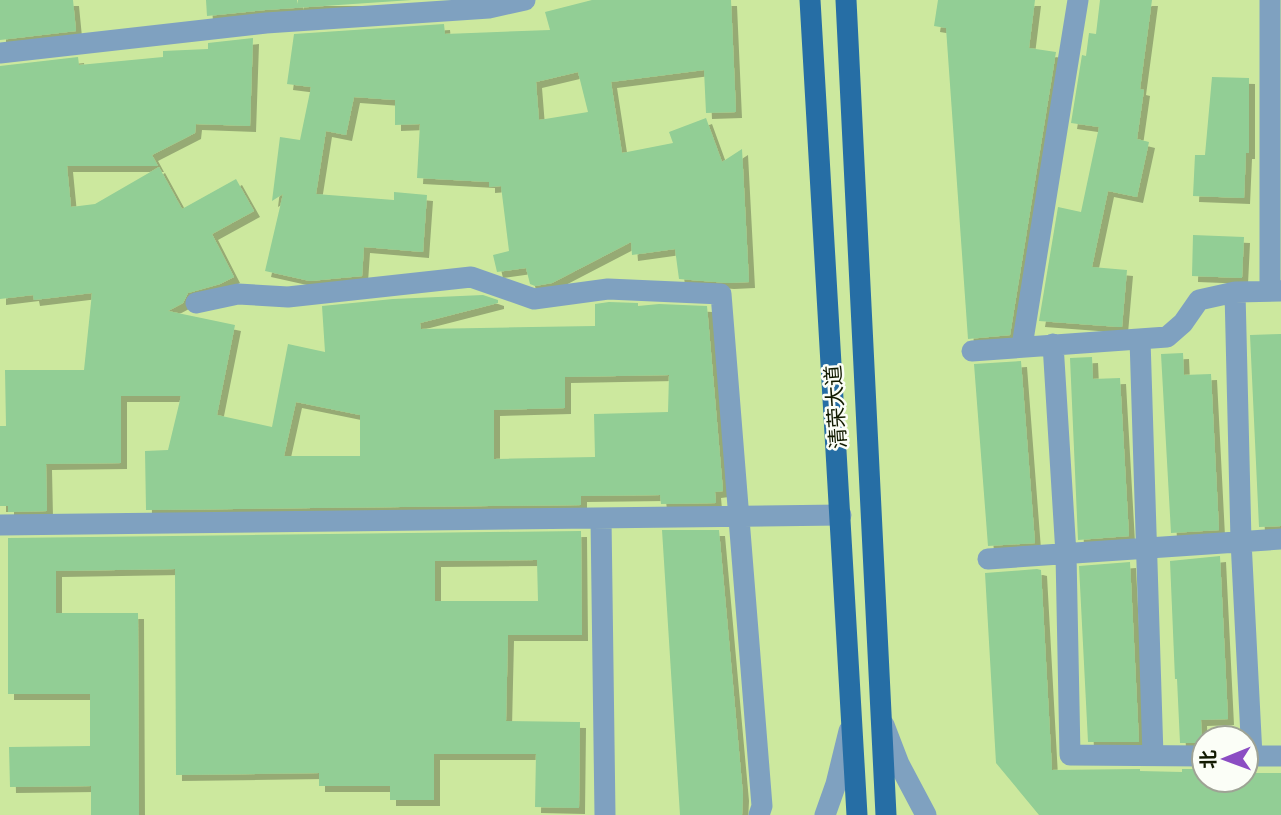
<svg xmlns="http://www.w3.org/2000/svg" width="1281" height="815" font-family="Manrope,'Noto Sans SC',sans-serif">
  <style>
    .building { fill: #92ce95; fill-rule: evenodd; filter: url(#shadow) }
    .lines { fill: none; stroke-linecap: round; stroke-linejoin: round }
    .minor { stroke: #7fa1c0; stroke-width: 21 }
    .tertiary { stroke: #7fa1c0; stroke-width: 21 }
    .primary { stroke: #266ea5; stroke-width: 21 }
    .labels { text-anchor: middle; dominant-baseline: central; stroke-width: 5; stroke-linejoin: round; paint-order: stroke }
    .street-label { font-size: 21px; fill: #121b01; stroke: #fbfef7 }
  </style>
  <defs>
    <filter id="shadow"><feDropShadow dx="6" dy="6" stdDeviation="0" flood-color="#0004"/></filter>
  </defs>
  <rect width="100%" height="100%" fill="#cce89e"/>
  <path class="building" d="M 0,0 L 73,0 L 76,31 L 0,40 Z
    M 206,0 L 297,0 L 298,4 L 298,0 L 412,0 L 265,10 L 207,16 Z
    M 592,0 L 731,0 L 736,112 L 706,113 L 704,70 L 611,82 L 622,153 L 673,143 L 669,132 L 706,118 L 722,162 L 742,149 L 749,282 L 728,283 L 679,279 L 675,249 L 632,255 L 631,242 L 552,283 L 535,286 L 530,284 L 526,268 L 497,272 L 493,255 L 509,251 L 501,186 L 489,187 L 489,182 L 417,178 L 420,124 L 395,125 L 395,100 L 354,97 L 346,135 L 326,131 L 316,194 L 394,200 L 394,192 L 427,195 L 423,252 L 364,247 L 362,276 L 310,281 L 265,271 L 283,194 L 272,201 L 280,137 L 300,140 L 311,87 L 287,84 L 294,34 L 444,24 L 445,34 L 550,30 L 545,12 ZM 578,72 L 588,112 L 539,120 L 536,82 Z
    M 938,0 L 1035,0 L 1029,48 L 1056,52 L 1010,335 L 968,339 L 946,28 L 934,26 Z
    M 1100,0 L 1152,0 L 1140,89 L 1144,90 L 1137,139 L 1149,142 L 1137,197 L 1108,191 L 1092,267 L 1127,270 L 1122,327 L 1119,327 L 1039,321 L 1058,207 L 1081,212 L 1099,127 L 1071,123 L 1082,55 L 1086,56 L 1089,33 L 1096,34 Z
    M 253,38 L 250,126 L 196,124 L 195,133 L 152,155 L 158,166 L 67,166 L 71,207 L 95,204 L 159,167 L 182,209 L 236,179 L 254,211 L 212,234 L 234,277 L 220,284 L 188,293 L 183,303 L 168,311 L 235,325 L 217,415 L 272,427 L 288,344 L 325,352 L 322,306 L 393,299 L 483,295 L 498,300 L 498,303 L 420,323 L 421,329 L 595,326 L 595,304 L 609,302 L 638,303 L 638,306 L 659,304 L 707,306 L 723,491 L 715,492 L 716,503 L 661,504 L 660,495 L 581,496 L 581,505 L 146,510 L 145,451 L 168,450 L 181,396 L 121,396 L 121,463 L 46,464 L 47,511 L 8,512 L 8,506 L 0,506 L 0,426 L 6,426 L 5,370 L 84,370 L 92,293 L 34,300 L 33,295 L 0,299 L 0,66 L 78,57 L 79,65 L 163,57 L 163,51 L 208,49 L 208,43 ZM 669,375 L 668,412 L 594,414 L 595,457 L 494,459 L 494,410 L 565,408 L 565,377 ZM 296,402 L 360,415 L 360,456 L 284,456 Z
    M 1212,77 L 1249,78 L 1249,153 L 1246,153 L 1244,198 L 1193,196 L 1195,155 L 1205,155 Z
    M 1193,235 L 1244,237 L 1242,278 L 1192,276 Z
    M 1281,334 L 1281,526 L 1259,527 L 1250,335 Z
    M 1183,353 L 1184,375 L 1211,374 L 1219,530 L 1171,533 L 1161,354 Z
    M 1092,357 L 1093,379 L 1120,378 L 1129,536 L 1078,540 L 1070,358 Z
    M 1021,361 L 1035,543 L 988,546 L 974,364 Z
    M 662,530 L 719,530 L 743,795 L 742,815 L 680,815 Z
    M 581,531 L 582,635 L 508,635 L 507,677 L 506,721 L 580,722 L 579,808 L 535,807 L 536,754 L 434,754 L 434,800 L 390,800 L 390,786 L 319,786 L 319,773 L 176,775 L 175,569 L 56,571 L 56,613 L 138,613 L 139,815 L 91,815 L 91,786 L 10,787 L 9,747 L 90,746 L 90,694 L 8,694 L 8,538 ZM 537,560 L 538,601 L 435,601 L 435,561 Z
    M 1220,556 L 1228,719 L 1201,720 L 1202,743 L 1180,743 L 1177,679 L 1175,679 L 1170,561 Z
    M 1130,562 L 1139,742 L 1088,742 L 1079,566 Z
    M 1037,569 L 1041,570 L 1052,770 L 1140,769 L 1140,771 L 1182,772 L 1182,769 L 1203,769 L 1204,780 L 1246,780 L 1246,773 L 1281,773 L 1281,815 L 1039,815 L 996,763 L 985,573 Z"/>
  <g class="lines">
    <path class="minor" d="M 1270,0 L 1270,290
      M 0,53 L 266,23 L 489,8 L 525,0
      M 1235,292 L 1241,541 L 1252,756
      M 196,303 L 238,294 L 288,297 L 471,277 L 534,299 L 608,289 L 721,294 L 762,806 L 759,815
      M 1140,339 L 1153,756
      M 1053,344 L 1066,554 L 1070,755 L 1204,756
      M 1022,346 L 1078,0
      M 972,351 L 1167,337 L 1183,323 L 1199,300 L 1235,292 L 1281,291
      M 601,518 L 605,815
      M 0,525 L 841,515
      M 988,559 L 1281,539
      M 1246,756 L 1281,756"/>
    <path class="tertiary" d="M 884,725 L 899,764 L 926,815
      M 825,815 L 836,784 L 849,731"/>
    <path class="primary" d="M 810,0 L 857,815
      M 846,0 L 886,815"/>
  </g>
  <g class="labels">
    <g class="street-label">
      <text transform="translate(835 407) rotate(-94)">清荣大道</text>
    </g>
  </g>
  <g transform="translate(1225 759) rotate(269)"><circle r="33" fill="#fbfef7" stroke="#9ea395" stroke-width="2"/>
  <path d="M0-5L12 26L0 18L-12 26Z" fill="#8b4dc3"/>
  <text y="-10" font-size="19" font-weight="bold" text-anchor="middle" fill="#121b01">北</text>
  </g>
</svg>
